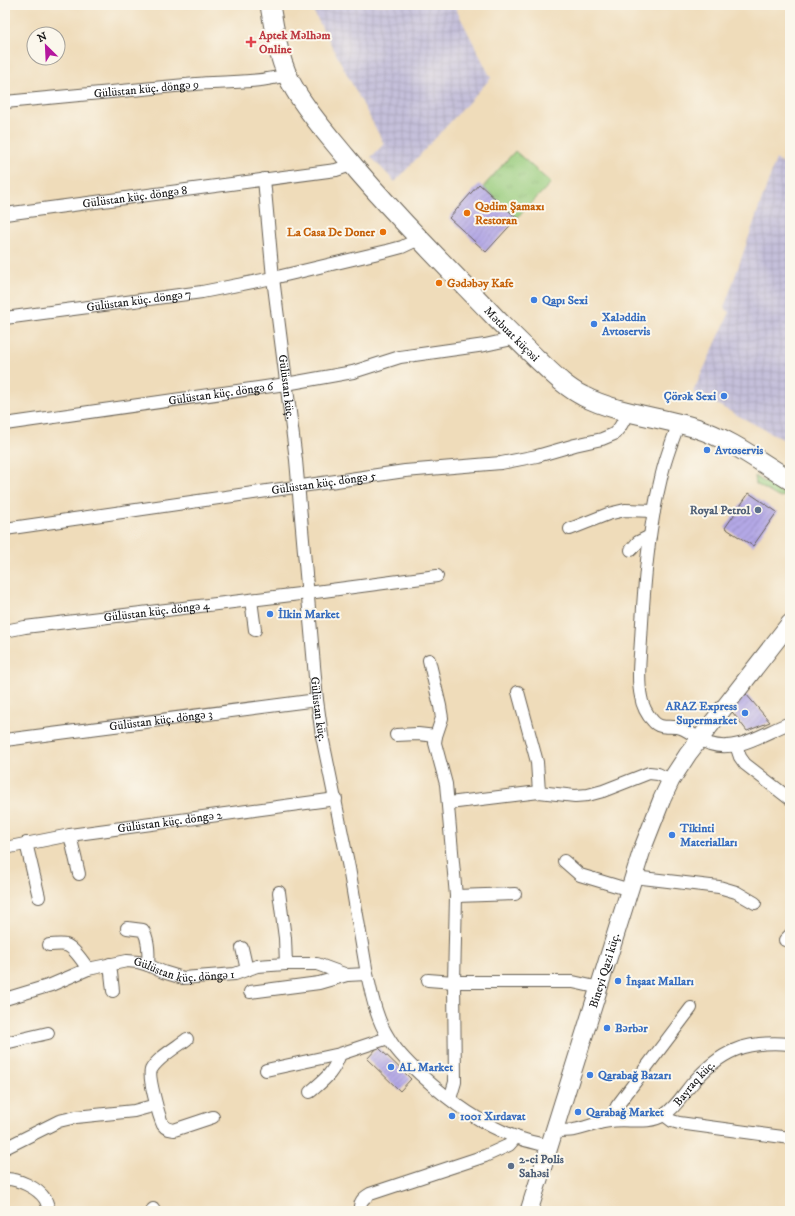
<svg xmlns="http://www.w3.org/2000/svg" width="795" height="1216" font-family="'IM FELL DW Pica',serif">
  <style>
    .industrial { fill: url(#industrial-grid) }
    .grass { fill: url(#grass-tufts); stroke: #5a744c }
    .building { fill: url(#building-hatch) }
    .lines { fill: none; stroke-linecap: round; stroke-linejoin: round }
    .minor-casing { stroke: #665f53; stroke-width: 14 }
    .secondary-casing { stroke: #665f53; stroke-width: 19 }
    .primary-casing { stroke: #665f53; stroke-width: 21 }
    .minor { stroke: #fff; stroke-width: 12 }
    .secondary { stroke: #fff; stroke-width: 17 }
    .primary { stroke: #fff; stroke-width: 19 }
    .health-dot { fill: #e0444e; stroke: #fbf7ec; stroke-width: 1.5 }
    .food-dot { fill: #e8710a; stroke: #fbf7ec; stroke-width: 1.5 }
    .shop-dot { fill: #3f7fe0; stroke: #fbf7ec; stroke-width: 1.5 }
    .service-dot { fill: #5c6f8a; stroke: #fbf7ec; stroke-width: 1.5 }
    .labels { text-anchor: middle; dominant-baseline: central; stroke-width: 4; stroke-linejoin: round; paint-order: stroke }
    .health-label { font-size: 12px; font-weight: bold; fill: #be3a42; stroke: #fbf7ec; text-anchor: start }
    .street-label { font-size: 12px; fill: #1c1c1c; stroke: #fbf7ec }
    .food-label { font-size: 12px; font-weight: bold; fill: #c56008; stroke: #fbf7ec; text-anchor: start }
    .shop-label { font-size: 12px; font-weight: bold; fill: #366cbe; stroke: #fbf7ec; text-anchor: start }
    .service-label { font-size: 12px; font-weight: bold; fill: #4e5e75; stroke: #fbf7ec; text-anchor: end }
  </style>
  <defs>
    <pattern id="industrial-grid" width="8" height="8" patternUnits="userSpaceOnUse"><rect width="8" height="8" fill="#c5c0da"/><path d="M0 4h8M4 0v8" fill="none" stroke="#a9a4ba"/></pattern>
    <pattern id="grass-tufts" width="24" height="20" patternUnits="userSpaceOnUse"><rect width="24" height="20" fill="#98cc7d"/><path d="M3 7l-1-3M5 7V3M7 7l1-3M15 17l-1-3M17 17v-4M19 17l1-3" fill="none" stroke="#82af6b"/></pattern>
    <pattern id="building-hatch" width="6" height="6" patternUnits="userSpaceOnUse"><rect width="6" height="6" fill="#b3a7e5"/><path d="M-1 1l2-2M0 6l6-6M5 7l2-2" fill="none" stroke="#998fc4"/></pattern>
  </defs>
  <rect width="100%" height="100%" fill="#fbf7ec"/>
  <filter id="ink" filterUnits="userSpaceOnUse"><feTurbulence type="fractalNoise" baseFrequency=".025" numOctaves="2"/><feDisplacementMap in="SourceGraphic" scale="8" xChannelSelector="R" yChannelSelector="G"/><feConvolveMatrix kernelMatrix="1 2 1 2 8 2 1 2 1" color-interpolation-filters="sRGB"/></filter>
  <filter id="wash" filterUnits="userSpaceOnUse"><feTurbulence type="fractalNoise" baseFrequency=".012" numOctaves="4" result="noise"/><feDisplacementMap in="SourceGraphic" scale="16" xChannelSelector="R" yChannelSelector="G"/><feGaussianBlur stdDeviation="0.9" result="paint"/><feColorMatrix in="noise" values="0 0 0 0 0 0 0 0 0 0 0 0 0 0 0 0 0 1.4 0 .05"/><feComposite in="paint" operator="in"/></filter>
  <g filter="url(#wash)">
    <rect width="100%" height="100%" fill="#efdcba"/>
    <path class="industrial" d="M 310,5 L 454,5 L 491,78 L 395,182 L 371,157 L 384,144 Z
      M 776,159 L 790,169 L 790,443 L 693,392 L 730,312 L 724,308 Z"/>
    <path class="grass" d="M 515,151 L 551,183 L 517,218 L 483,187 Z
      M 755,476 L 787,496 L 778,497 L 756,484 Z"/>
    <g id="blocks">
      <path class="building" d="M 479,184 L 517,218 L 486,252 L 449,218 Z
        M 749,493 L 777,512 L 753,546 L 725,528 Z
        M 746,694 L 770,722 L 747,731 L 730,709 Z
        M 378,1047 L 411,1079 L 400,1091 L 367,1059 Z"/>
    </g>
  </g>
  <g filter="url(#ink)">
    <use href="#blocks" fill-opacity="0" stroke="#665f53" stroke-width="1"/>
    <g class="lines">
      <g class="minor-casing">
        <g id="minor">
          <path id="s1" d="M 5,102 C 69,96 132,90 196,84 C 226,82 257,83 287,75"/>
          <path id="s2" d="M 264,179 L 273,278 L 296,460 L 317,700 L 322,736 L 349,868 L 367,974 C 372,996 376,1018 388,1037 C 396,1051 408,1063 420,1074 C 448,1100 480,1124 516,1137 C 526,1141 537,1143 548,1146"/>
          <path id="s3" d="M 5,214 L 336,170 L 345,167 L 351,163"/>
          <path id="s4" d="M 5,318 L 202,292 L 273,278 L 387,251 L 402,247 L 419,239"/>
          <path d="M 679,423 C 672,441 665,459 661,478 C 648,531 644,585 641,640 C 640,658 637,679 641,697 C 642,705 647,715 653,721 C 660,730 671,725 681,728 C 691,732 699,740 710,744 C 738,753 765,732 790,723"/>
          <path id="s5" d="M 5,424 L 286,384 L 353,372 L 400,357 L 485,345 L 516,338"/>
          <path id="s6" d="M 5,529 L 405,471 L 501,463 L 537,456 L 575,445 L 602,439 L 614,434 L 620,427 L 629,411"/>
          <path d="M 570,529 L 608,514 L 625,510 L 654,511"/>
          <path d="M 631,550 L 638,542 L 650,536"/>
          <path d="M 251,600 L 255,630"/>
          <path id="s7" d="M 5,631 L 25,627 L 308,593 L 437,576"/>
          <path d="M 429,660 L 440,706 L 442,718 L 436,736 L 435,743 L 446,784 L 456,896 L 454,982 L 455,1082 L 450,1099"/>
          <path d="M 518,692 L 537,762 L 539,792"/>
          <path d="M 396,735 L 418,734 L 436,736"/>
          <path id="s8" d="M 5,740 L 317,700"/>
          <path d="M 736,745 L 740,757 L 745,764 L 790,799"/>
          <path d="M 449,803 L 539,792 L 575,796 L 588,795 L 603,791 L 649,773 L 658,774 L 671,780"/>
          <path d="M 70,835 L 79,874"/>
          <path d="M 26,843 L 39,897"/>
          <path id="s9" d="M 5,848 L 70,835 L 336,799"/>
          <path d="M 564,861 L 580,875 L 630,890"/>
          <path d="M 634,877 L 719,887 L 736,892 L 755,903"/>
          <path d="M 279,892 L 285,938 L 286,964"/>
          <path d="M 456,896 L 515,894"/>
          <path d="M 127,928 L 143,930 C 149,940 149,953 148,965"/>
          <path d="M 785,940 L 790,935"/>
          <path d="M 49,945 C 54,945 61,944 66,945 C 73,947 84,963 88,969"/>
          <path d="M 242,948 L 247,970"/>
          <path d="M 110,964 L 113,991"/>
          <path d="M 428,980 L 454,982 L 573,982 L 600,988"/>
          <path d="M 250,992 L 319,983 L 347,975"/>
          <path id="s10" d="M 5,999 L 51,985 L 88,969 L 127,961 L 138,962 L 148,965 L 163,972 L 183,978 L 235,974 L 257,966 L 286,964 L 317,964 L 347,975 L 367,974"/>
          <path d="M 187,1039 C 177,1047 157,1058 151,1070 C 148,1077 159,1117 163,1125 C 166,1129 169,1129 174,1130 L 213,1117"/>
          <path d="M 5,1043 L 48,1033"/>
          <path d="M 266,1070 L 340,1054 L 388,1038"/>
          <path d="M 310,1092 C 325,1079 333,1074 340,1054"/>
          <path d="M 664,1115 L 672,1121 L 679,1123 L 790,1138"/>
          <path d="M 611,1120 L 617,1106 L 691,1008"/>
          <path id="s11" d="M 553,1131 C 560,1131 567,1131 574,1130 C 586,1128 598,1122 610,1121 C 627,1118 648,1125 664,1115 C 675,1108 683,1095 691,1085 C 720,1051 745,1040 790,1044"/>
          <path d="M 5,1148 L 59,1121 L 76,1117 L 134,1111 L 156,1105"/>
          <path d="M 5,1179 C 17,1178 38,1188 45,1199 C 47,1202 48,1207 49,1211"/>
          <path d="M 153,1209 L 154,1211"/>
          <path d="M 360,1211 C 359,1202 363,1198 370,1194 L 485,1156 L 509,1145 L 516,1137"/>
        </g>
      </g>
      <g class="secondary-casing">
        <g id="secondary">
          <path id="s12" d="M 529,1211 L 642,850 L 662,799 L 671,780 L 688,754 L 790,623"/>
        </g>
      </g>
      <g class="primary-casing">
        <g id="primary">
          <path id="s13" d="M 270,5 C 275,34 279,64 295,90 C 309,114 328,135 346,157 C 391,211 441,261 490,312 C 505,328 521,343 537,359 C 551,372 565,387 583,396 C 615,413 661,417 696,428 C 730,439 760,462 790,480"/>
        </g>
      </g>
      <use href="#minor" class="minor"/>
      <use href="#secondary" class="secondary"/>
      <use href="#primary" class="primary"/>
    </g>
  </g>
  <path class="health-dot" d="M249 36h4v4h4v4h-4v4h-4v-4h-4v-4h4z"/>
  <g class="food-dot">
    <circle cx="467" cy="213" r="4"/>
    <circle cx="383" cy="232" r="4"/>
    <circle cx="439" cy="283" r="4"/>
  </g>
  <g class="shop-dot">
    <circle cx="534" cy="300" r="4"/>
    <circle cx="594" cy="324" r="4"/>
    <circle cx="724" cy="396" r="4"/>
    <circle cx="707" cy="450" r="4"/>
    <circle cx="270" cy="614" r="4"/>
    <circle cx="745" cy="713" r="4"/>
    <circle cx="672" cy="835" r="4"/>
    <circle cx="618" cy="981" r="4"/>
    <circle cx="607" cy="1028" r="4"/>
    <circle cx="391" cy="1067" r="4"/>
    <circle cx="590" cy="1075" r="4"/>
    <circle cx="578" cy="1112" r="4"/>
    <circle cx="452" cy="1116" r="4"/>
  </g>
  <g class="service-dot">
    <circle cx="758" cy="510" r="4"/>
    <circle cx="511" cy="1166" r="4"/>
  </g>
  <g class="labels">
    <g class="health-label">
      <text x="259" y="35">Aptek Mәlhәm<tspan x="259" dy="14">Online</tspan></text>
    </g>
    <g class="street-label">
      <text stroke="none"><textPath href="#s1" startOffset="142">Gülüstan küç. döngə 9</textPath></text>
      <text stroke="none"><textPath href="#s3" startOffset="131">Gülüstan küç. döngə 8</textPath></text>
      <text stroke="none"><textPath href="#s4" startOffset="135">Gülüstan küç. döngə 7</textPath></text>
      <text stroke="none"><textPath href="#s13" startOffset="416">Mətbuat küçəsi</textPath></text>
      <text stroke="none"><textPath href="#s2" startOffset="209">Gülüstan küç.</textPath></text>
      <text stroke="none"><textPath href="#s5" startOffset="218">Gülüstan küç. döngə 6</textPath></text>
      <text stroke="none"><textPath href="#s6" startOffset="322">Gülüstan küç. döngə 5</textPath></text>
      <text stroke="none"><textPath href="#s7" startOffset="153">Gülüstan küç. döngə 4</textPath></text>
      <text stroke="none"><textPath href="#s2" startOffset="533">Gülüstan küç.</textPath></text>
      <text stroke="none"><textPath href="#s8" startOffset="157">Gülüstan küç. döngə 3</textPath></text>
      <text stroke="none"><textPath href="#s9" startOffset="167">Gülüstan küç. döngə 2</textPath></text>
      <text stroke="none"><textPath href="#s10" startOffset="187">Gülüstan küç. döngə 1</textPath></text>
      <text stroke="none"><textPath href="#s12" startOffset="252">Bineyi Qazi küç.</textPath></text>
      <text stroke="none"><textPath href="#s11" startOffset="157">Bayraq küç.</textPath></text>
    </g>
    <g class="food-label">
      <text x="475" y="206">Qədim Şamaxı<tspan x="475" dy="14">Restoran</tspan></text>
      <text x="375" y="232" text-anchor="end">La Casa De Doner</text>
      <text x="447" y="283">Gədəbəy Kafe</text>
    </g>
    <g class="shop-label">
      <text x="542" y="300">Qapı Sexi</text>
      <text x="602" y="317">Xaləddin<tspan x="602" dy="14">Avtoservis</tspan></text>
      <text x="716" y="396" text-anchor="end">Çörək Sexi</text>
      <text x="715" y="450">Avtoservis</text>
      <text x="278" y="614">İlkin Market</text>
      <text x="737" y="706" text-anchor="end">ARAZ Express<tspan x="737" dy="14">Supermarket</tspan></text>
      <text x="680" y="828">Tikinti<tspan x="680" dy="14">Materialları</tspan></text>
      <text x="626" y="981">İnşaat Malları</text>
      <text x="615" y="1028">Bərbər</text>
      <text x="399" y="1067">AL Market</text>
      <text x="598" y="1075">Qarabağ Bazarı</text>
      <text x="586" y="1112">Qarabağ Market</text>
      <text x="460" y="1116">1001 Xırdavat</text>
    </g>
    <g class="service-label">
      <text x="750" y="510">Royal Petrol</text>
      <text x="519" y="1159" text-anchor="start">2-ci Polis<tspan x="519" dy="14">Sahəsi</tspan></text>
    </g>
  </g>
  <rect width="795" height="1216" fill="none" stroke="#fbf7ec" stroke-width="20"/>
  <g transform="translate(46 46) rotate(336)"><circle r="19" fill="#fbf7ec" stroke="#a29f99"/>
  <path d="M0-3L7 15L0 10L-7 15Z" fill="#b5179e"/>
  <text y="-6" font-size="11" font-weight="bold" text-anchor="middle" fill="#1c1c1c">N</text>
  </g>
</svg>
